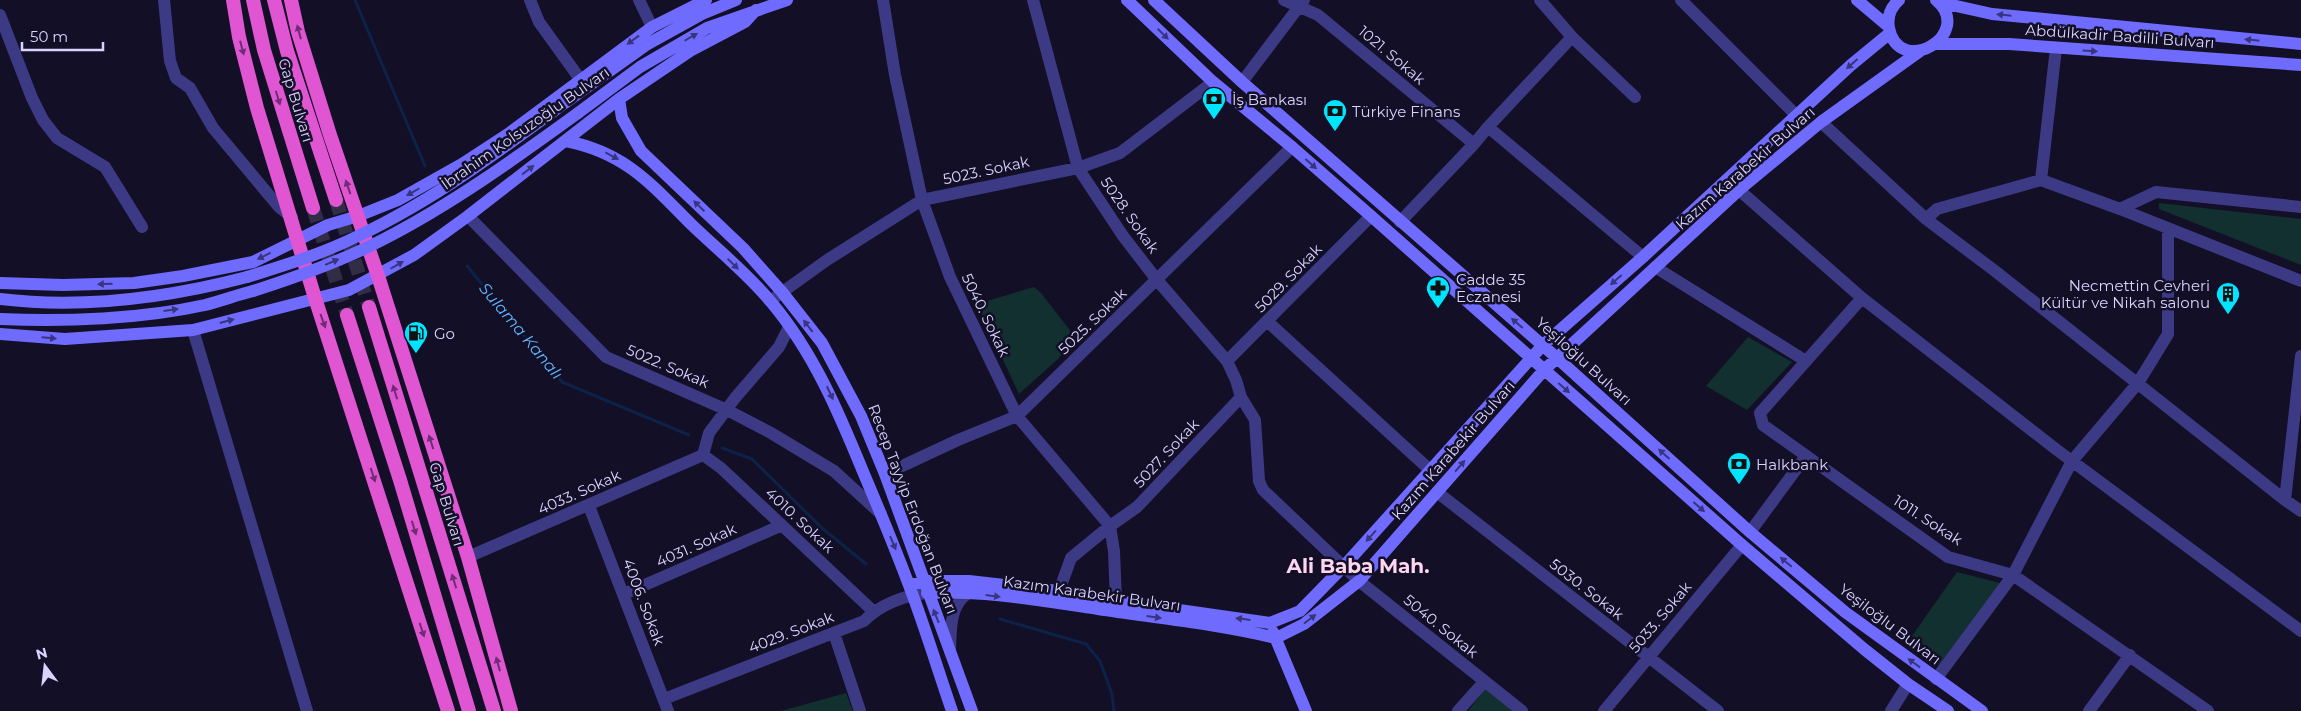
<svg xmlns="http://www.w3.org/2000/svg" width="2301" height="711" font-family="Montserrat,sans-serif">
  <style>
    .green { fill: #12302f }
    .lines { fill: none; stroke-linecap: round; stroke-linejoin: round }
    .stream { stroke: #0c2248; stroke-width: 3 }
    .trunk-tunnel { stroke: #312d47; stroke-width: 14; stroke-dasharray: 14 7; stroke-linecap: butt }
    .minor { stroke: #3d3a85; stroke-width: 12 }
    .tertiary { stroke: #3d3a85; stroke-width: 12 }
    .secondary { stroke: #6f6bff; stroke-width: 12 }
    .trunk { stroke: #e055d1; stroke-width: 14 }
    .secondary-bridge { stroke: #6f6bff; stroke-width: 12 }
    .oneway { fill: #38347d }
    .oneway2 { fill: #6f2e73 }
    .labels { text-anchor: middle; dominant-baseline: central; stroke-width: 5; stroke-linejoin: round; paint-order: stroke }
    .street-label { font-size: 15px; fill: #d9d4ff; stroke: #130f26 }
    .poi-label { font-size: 15px; fill: #d9d4ff; stroke: #130f26; text-anchor: start }
    .water-label { font-size: 16px; font-style: italic; fill: #62b6ff; stroke: #130f26 }
    .district-label { font-size: 20px; font-weight: bold; fill: #ffd6f0; stroke: #130f26 }
  </style>
  <rect width="100%" height="100%" fill="#130f26"/>
  <path class="green" d="M 2159,203 L 2301,219 L 2301,265 L 2159,209 Z
    M 1034,287 L 1041,293 L 1076,338 L 1058,359 L 1019,394 L 977,304 Z
    M 1748,337 L 1792,362 L 1747,410 L 1706,386 Z
    M 1957,572 L 2000,583 L 1939,665 L 1907,643 Z
    M 1486,688 L 1513,711 L 1468,711 Z
    M 846,693 L 853,711 L 781,711 Z"/>
  <g class="lines">
    <path class="stream" d="M 355,0 L 425,166
      M 467,266 L 562,382 L 689,435
      M 722,448 L 752,459 L 822,528 L 866,564
      M 1000,619 L 1086,644 L 1100,661 L 1112,694 L 1114,711"/>
    <path class="trunk-tunnel" d="M 336,200 L 369,307
      M 313,208 L 347,315"/>
    <path class="minor" d="M 164,0 L 170,61 L 176,78 L 190,88 L 213,128 L 279,207 L 292,217
      M 530,0 L 539,22 L 580,79
      M 639,0 L 652,27
      M 883,0 L 895,75 L 922,200 L 950,277 L 1017,416 L 1110,526 L 1114,551 L 1116,601 L 1119,610
      M 1033,0 L 1078,168 L 1123,236 L 1157,280 L 1227,361 L 1236,380 L 1241,397 L 1255,420 L 1259,481 L 1263,490 L 1359,581 L 1522,711
      M 1284,0 L 1318,15 L 1474,144
      M 1540,0 L 1572,37 L 1635,97
      M 1681,0 L 1796,115
      M 0,15 L 32,98 L 43,120 L 57,138 L 105,167 L 142,227
      M 1242,82 L 1304,0
      M 1821,122 L 1926,219 L 1995,271 L 2285,500 L 2301,511
      M 1488,127 L 1572,37
      M 2041,180 L 2056,48
      M 1739,190 L 1862,298 L 2057,450 L 2301,631
      M 2120,209 L 2301,281
      M 468,216 L 606,357 L 727,410 L 771,433 L 834,471 L 881,514
      M 1926,219 L 1937,209 L 2041,180 L 2120,209 L 2156,192 L 2301,207
      M 1400,222 L 1474,144 L 1488,127 L 1643,257
      M 1655,267 L 1806,361
      M 1862,298 L 1760,413 L 1763,425 L 1948,557 L 2013,575 L 2208,711
      M 770,301 L 827,260 L 922,200 L 1078,168 L 1120,153 L 1213,82
      M 1268,322 L 1430,470
      M 193,330 L 307,711
      M 1227,361 L 1371,216
      M 703,455 L 721,468 L 873,611
      M 703,455 L 709,433 L 735,398 L 779,347 L 789,327
      M 885,474 L 958,440 L 1017,416 L 1292,147
      M 1437,492 L 1718,711
      M 2285,500 L 2301,356
      M 589,506 L 668,711
      M 1750,532 L 1806,456
      M 468,557 L 703,455
      M 1059,591 L 1071,558 L 1110,526 L 1137,507 L 1241,397
      M 624,594 L 780,526
      M 834,633 L 860,711
      M 1936,679 L 2013,575 L 2072,461 L 2138,383 L 2168,334 L 2168,228
      M 664,699 L 864,621 C 879,605 905,595 927,593
      M 1458,711 L 1484,682
      M 1604,711 L 1742,545
      M 1891,711 L 1908,684
      M 2089,711 L 2130,655"/>
    <path class="tertiary" d="M 950,651 C 951,630 949,606 968,593"/>
    <path class="secondary" d="M 1127,0 L 1213,82 L 1292,147 L 1371,216 L 1742,545 L 1864,649 L 1908,684 L 1948,711
      M 1154,0 L 1242,82 L 1557,358 L 1750,532 L 1845,612 L 1982,711
      M 1857,0 L 1889,27
      M 1899,0 C 1891,7 1887,17 1889,28 C 1899,79 1976,34 1936,0
      M 1938,2 L 1992,14 L 2301,44
      M 1937,44 L 2009,44 L 2301,65
      M 619,99 L 622,118 L 641,151 L 743,248 L 782,292 L 822,343 L 861,416 L 885,474 L 972,711
      M 566,102 L 646,45 L 702,14 L 736,0
      M 578,113 L 640,67 L 707,28 L 787,0
      M 566,141 C 626,153 651,184 692,225 C 718,250 748,274 771,302 C 814,353 839,413 864,474 C 881,514 898,555 913,596 C 927,634 939,673 952,711
      M 0,283 L 63,285 L 134,283 L 183,276 L 253,262 L 328,225 L 358,216 L 398,200 L 462,164 L 508,134 L 652,27 L 706,0
      M 0,299 C 83,309 167,298 247,277
      M 0,319 C 65,322 142,319 205,305 C 221,301 237,295 253,291
      M 0,334 L 65,339 L 193,330 L 349,290 L 414,255 L 468,216 L 619,99 L 690,51 L 745,22 L 756,10
      M 909,585 L 925,581 L 969,581 L 1059,591 L 1116,601 L 1270,623 L 1300,611 L 1344,566 L 1543,345 L 1643,257 L 1851,65 L 1890,33
      M 927,593 C 984,590 1042,601 1098,609 C 1158,618 1218,624 1276,638 L 1304,624 L 1359,581 L 1544,370 L 1739,190 L 1821,122 L 1920,51
      M 1273,632 L 1306,711"/>
    <path class="trunk" d="M 233,0 L 239,37 L 257,108 L 315,298 L 448,711
      M 253,0 L 264,50 L 313,208
      M 274,0 L 287,51 L 336,200
      M 291,0 L 298,32 L 330,135 L 378,276 L 468,557 L 511,711
      M 369,307 L 494,711
      M 347,315 L 400,480 L 469,711"/>
    <path class="secondary-bridge" d="M 247,277 C 285,265 322,254 358,236 C 432,201 500,151 566,102
      M 253,291 C 297,277 342,261 384,239 C 452,204 516,158 578,113"/>
  </g>
  <defs><path id="oneway-solid" d="M-6-.8H1V-3.2L6.5 0L1 3.2V.8H-6Z" transform="scale(1.25)"/></defs>
  <g class="oneway">
    <use href="#oneway-solid" transform="translate(2004 15) rotate(-174)"/>
    <use href="#oneway-solid" transform="translate(1163 34) rotate(44)"/>
    <use href="#oneway-solid" transform="translate(691 37) rotate(-30)"/>
    <use href="#oneway-solid" transform="translate(633 40) rotate(144)"/>
    <use href="#oneway-solid" transform="translate(2252 40) rotate(-174)"/>
    <use href="#oneway-solid" transform="translate(2090 51) rotate(4)"/>
    <use href="#oneway-solid" transform="translate(1852 64) rotate(139)"/>
    <use href="#oneway-solid" transform="translate(612 156) rotate(28)"/>
    <use href="#oneway-solid" transform="translate(1311 164) rotate(41)"/>
    <use href="#oneway-solid" transform="translate(528 170) rotate(-37)"/>
    <use href="#oneway-solid" transform="translate(413 192) rotate(150)"/>
    <use href="#oneway-solid" transform="translate(699 206) rotate(-136)"/>
    <use href="#oneway-solid" transform="translate(264 256) rotate(154)"/>
    <use href="#oneway-solid" transform="translate(332 262) rotate(-23)"/>
    <use href="#oneway-solid" transform="translate(733 264) rotate(44)"/>
    <use href="#oneway-solid" transform="translate(397 265) rotate(-30)"/>
    <use href="#oneway-solid" transform="translate(1616 280) rotate(139)"/>
    <use href="#oneway-solid" transform="translate(105 284) rotate(179)"/>
    <use href="#oneway-solid" transform="translate(171 310) rotate(-8)"/>
    <use href="#oneway-solid" transform="translate(227 321) rotate(-15)"/>
    <use href="#oneway-solid" transform="translate(1517 323) rotate(-139)"/>
    <use href="#oneway-solid" transform="translate(808 326) rotate(-128)"/>
    <use href="#oneway-solid" transform="translate(49 338) rotate(5)"/>
    <use href="#oneway-solid" transform="translate(1564 388) rotate(41)"/>
    <use href="#oneway-solid" transform="translate(830 393) rotate(65)"/>
    <use href="#oneway-solid" transform="translate(1664 454) rotate(-138)"/>
    <use href="#oneway-solid" transform="translate(1460 466) rotate(-49)"/>
    <use href="#oneway-solid" transform="translate(1699 507) rotate(41)"/>
    <use href="#oneway-solid" transform="translate(1371 536) rotate(132)"/>
    <use href="#oneway-solid" transform="translate(893 543) rotate(67)"/>
    <use href="#oneway-solid" transform="translate(1786 562) rotate(-140)"/>
    <use href="#oneway-solid" transform="translate(993 596) rotate(7)"/>
    <use href="#oneway-solid" transform="translate(936 616) rotate(-112)"/>
    <use href="#oneway-solid" transform="translate(1154 617) rotate(8)"/>
    <use href="#oneway-solid" transform="translate(1243 619) rotate(-173)"/>
    <use href="#oneway-solid" transform="translate(1310 619) rotate(-37)"/>
    <use href="#oneway-solid" transform="translate(1914 663) rotate(-144)"/>
  </g>
  <g class="oneway2">
    <use href="#oneway-solid" transform="translate(299 32) rotate(-105)"/>
    <use href="#oneway-solid" transform="translate(242 48) rotate(75)"/>
    <use href="#oneway-solid" transform="translate(278 98) rotate(73)"/>
    <use href="#oneway-solid" transform="translate(348 187) rotate(-109)"/>
    <use href="#oneway-solid" transform="translate(323 321) rotate(70)"/>
    <use href="#oneway-solid" transform="translate(395 392) rotate(-107)"/>
    <use href="#oneway-solid" transform="translate(431 442) rotate(-108)"/>
    <use href="#oneway-solid" transform="translate(373 475) rotate(72)"/>
    <use href="#oneway-solid" transform="translate(414 528) rotate(73)"/>
    <use href="#oneway-solid" transform="translate(454 581) rotate(-107)"/>
    <use href="#oneway-solid" transform="translate(422 630) rotate(72)"/>
    <use href="#oneway-solid" transform="translate(498 664) rotate(-105)"/>
  </g>
  <defs>
    <g id="bank-pin" transform="scale(1.25)"><path d="M0 17L-7.5 6A9.5 9.5 0 1 1 7.5 6Z" fill="#00e5ff" stroke="#130f26"/><path d="M-6-4H6V4H-6ZM0-2.3a2.3 2.3 0 1 0 0 4.6a2.3 2.3 0 1 0 0-4.6Z" fill="#111"/></g>
    <g id="pharmacy-pin" transform="scale(1.25)"><path d="M0 17L-7.5 6A9.5 9.5 0 1 1 7.5 6Z" fill="#00e5ff" stroke="#130f26"/><path d="M-2-6h4v4h4v4h-4v4h-4v-4h-4v-4h4Z" fill="#111"/></g>
    <g id="building-pin" transform="scale(1.25)"><path d="M0 17L-7.5 6A9.5 9.5 0 1 1 7.5 6Z" fill="#00e5ff" stroke="#130f26"/><path d="M-4-6H4V6H1V3H-1V6H-4ZM-2.5-4.3h1.7v1.8h-1.7ZM.8-4.3h1.7v1.8H.8ZM-2.5-1h1.7V.8h-1.7ZM.8-1h1.7V.8H.8Z" fill="#111"/></g>
    <g id="fuel-pin" transform="scale(1.25)"><path d="M0 17L-7.5 6A9.5 9.5 0 1 1 7.5 6Z" fill="#00e5ff" stroke="#130f26"/><path d="M-5.5-6h7V0h2V4h1.3V-2.5L3-4.5l.8-.8L6-3V5H2.5V1h-1V6h-7ZM-4.2-4.7v3.2H.2V-4.7Z" fill="#111"/></g>
  </defs>
  <g fill-rule="evenodd">
    <use href="#bank-pin" x="1214" y="99"/>
    <use href="#bank-pin" x="1335" y="111"/>
    <use href="#pharmacy-pin" x="1438" y="288"/>
    <use href="#building-pin" x="2228" y="294"/>
    <use href="#fuel-pin" x="416" y="333"/>
    <use href="#bank-pin" x="1739" y="464"/>
  </g>
  <g class="labels">
    <g class="street-label">
      <text transform="translate(2120 36) rotate(4)">Abdülkadir Badilli Bulvarı</text>
      <text transform="translate(1392 55) rotate(40)">1021. Sokak</text>
      <text transform="translate(296 100) rotate(73)">Gap Bulvarı</text>
      <text transform="translate(525 128) rotate(-35)">İbrahim Kolsuzoğlu Bulvarı</text>
      <text transform="translate(1745 168) rotate(-41)">Kazım Karabekir Bulvarı</text>
      <text transform="translate(986 170) rotate(-12)">5023. Sokak</text>
      <text transform="translate(1130 215) rotate(55)">5028. Sokak</text>
      <text transform="translate(1288 278) rotate(-46)">5029. Sokak</text>
      <text transform="translate(986 315) rotate(64)">5040. Sokak</text>
      <text transform="translate(1092 321) rotate(-44)">5025. Sokak</text>
      <text transform="translate(1584 361) rotate(42)">Yeşiloğlu Bulvarı</text>
      <text transform="translate(668 366) rotate(23)">5022. Sokak</text>
      <text transform="translate(1453 450) rotate(-49)">Kazım Karabekir Bulvarı</text>
      <text transform="translate(1166 453) rotate(-47)">5027. Sokak</text>
      <text transform="translate(579 492) rotate(-24)">4033. Sokak</text>
      <text transform="translate(447 504) rotate(73)">Gap Bulvarı</text>
      <text transform="translate(913 509) rotate(69)">Recep Tayyip Erdoğan Bulvarı</text>
      <text transform="translate(800 520) rotate(43)">4010. Sokak</text>
      <text transform="translate(1928 520) rotate(33)">1011. Sokak</text>
      <text transform="translate(696 545) rotate(-24)">4031. Sokak</text>
      <text transform="translate(1587 589) rotate(38)">5030. Sokak</text>
      <text transform="translate(1092 593) rotate(8)">Kazım Karabekir Bulvarı</text>
      <text transform="translate(644 602) rotate(69)">4006. Sokak</text>
      <text transform="translate(1660 617) rotate(-50)">5033. Sokak</text>
      <text transform="translate(1890 624) rotate(37)">Yeşiloğlu Bulvarı</text>
      <text transform="translate(1441 626) rotate(39)">5040. Sokak</text>
      <text transform="translate(791 632) rotate(-21)">4029. Sokak</text>
    </g>
    <g class="poi-label">
      <text x="1232" y="99">İş Bankası</text>
      <text x="1352" y="111">Türkiye Finans</text>
      <text x="1456" y="279">Cadde 35<tspan x="1456" dy="17">Eczanesi</tspan></text>
      <text x="2210" y="285" text-anchor="end">Necmettin Cevheri<tspan x="2210" dy="17">Kültür ve Nikah salonu</tspan></text>
      <text x="434" y="333">Go</text>
      <text x="1756" y="464">Halkbank</text>
    </g>
    <g class="water-label">
      <text transform="translate(521 331) rotate(50)">Sulama Kanalı</text>
    </g>
    <g class="district-label">
      <text x="1358" y="566">Ali Baba Mah.</text>
    </g>
  </g>
  <g transform="translate(45 666) rotate(345)" stroke="#130f26" stroke-width="4" paint-order="stroke">
  <path d="M0-4L9 19L0 12L-9 19Z" fill="#d9d4ff"/>
  <text y="-8" font-size="14" font-weight="bold" text-anchor="middle" fill="#d9d4ff">N</text>
  </g>
  <path d="M22 42v8h81v-8" fill="none" stroke="#d9d4ff" stroke-width="2.5"/>
  <text x="30" y="42" font-size="15" fill="#d9d4ff" stroke="#130f26" stroke-width="4" paint-order="stroke">50 m</text>
</svg>
